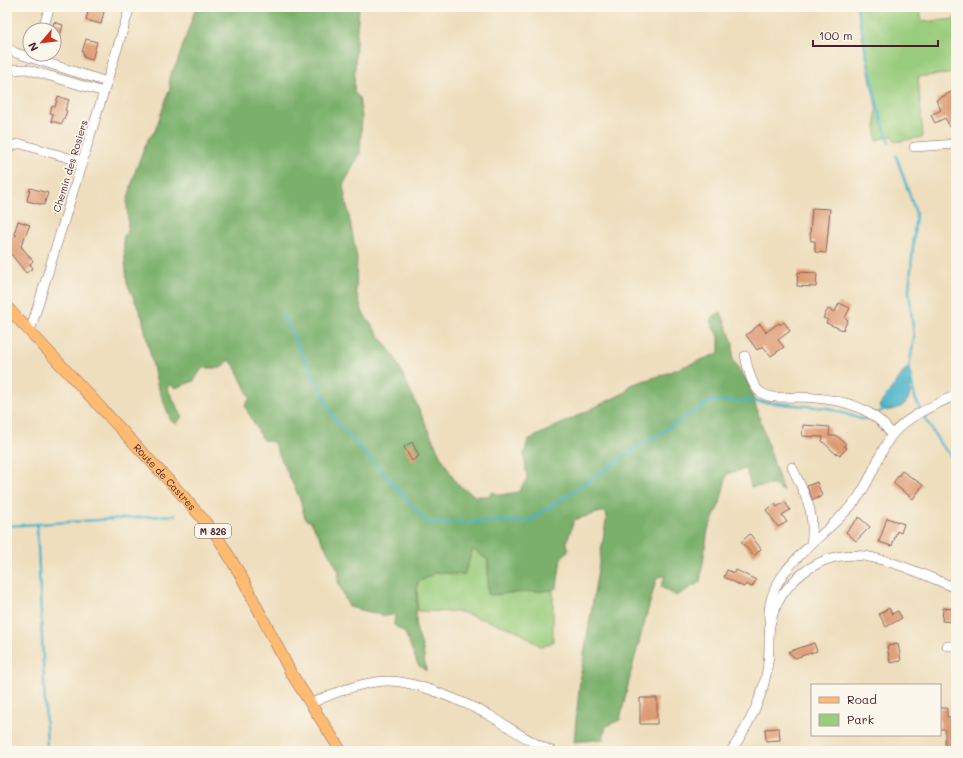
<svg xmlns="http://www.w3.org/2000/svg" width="963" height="758" font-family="Mali,sans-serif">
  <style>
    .green { fill: #99cc7c; stroke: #727654 }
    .forest { fill: #7ab06c; stroke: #62684c }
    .water { fill: #4ab2c9; stroke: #4a687a }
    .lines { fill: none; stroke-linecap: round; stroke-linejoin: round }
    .stream { stroke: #4ab2c9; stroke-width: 2.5 }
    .building { fill: #de9a71 }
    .minor-casing { stroke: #83625e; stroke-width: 10 }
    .major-casing { stroke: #83625e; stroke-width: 12 }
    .minor { stroke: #fff; stroke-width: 9 }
    .major { stroke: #ffbb71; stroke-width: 11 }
    .labels { text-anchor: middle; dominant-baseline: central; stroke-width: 3.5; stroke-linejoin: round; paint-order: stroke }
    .shield { fill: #fbf7ec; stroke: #7f6065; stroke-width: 1 }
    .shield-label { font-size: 9px; font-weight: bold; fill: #4a1f2b }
    .street-label { font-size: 10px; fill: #4a1f2b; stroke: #fbf7ec }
  </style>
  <rect width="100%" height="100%" fill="#fbf7ec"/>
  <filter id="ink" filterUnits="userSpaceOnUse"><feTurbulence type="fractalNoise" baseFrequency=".025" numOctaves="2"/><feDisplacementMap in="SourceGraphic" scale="8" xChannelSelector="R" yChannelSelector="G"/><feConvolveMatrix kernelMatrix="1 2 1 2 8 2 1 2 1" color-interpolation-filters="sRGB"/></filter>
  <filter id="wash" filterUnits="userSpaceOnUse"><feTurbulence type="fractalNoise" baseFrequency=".012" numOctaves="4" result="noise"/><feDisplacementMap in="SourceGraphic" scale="16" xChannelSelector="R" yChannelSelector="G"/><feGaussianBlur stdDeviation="0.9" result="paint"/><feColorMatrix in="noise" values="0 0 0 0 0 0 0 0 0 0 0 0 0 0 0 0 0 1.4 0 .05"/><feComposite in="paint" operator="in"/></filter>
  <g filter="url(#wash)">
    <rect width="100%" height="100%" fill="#eedebd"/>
    <path class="green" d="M 856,7 L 920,7 L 922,22 L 956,19 L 956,73 L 918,77 L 923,137 L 895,142 L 893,136 L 876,140 L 876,107 Z
      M 473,549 L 488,560 L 488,595 L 553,590 L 553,642 L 542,647 L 516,630 L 460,612 L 418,611 L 417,583 L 436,572 L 464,575 Z"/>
    <path class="forest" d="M 196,7 L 359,7 L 356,43 L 354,92 L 359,97 L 362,117 L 360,154 L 343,185 L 357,258 L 356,291 L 363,313 L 395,358 L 440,455 L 457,484 L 475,496 L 488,496 L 493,492 L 500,495 L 518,492 L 527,479 L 524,454 L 528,440 L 626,392 L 630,385 L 659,376 L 719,353 L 719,336 L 713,328 L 711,318 L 721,312 L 733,343 L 733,360 L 748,382 L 783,491 L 774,485 L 751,487 L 746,469 L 727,474 L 720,503 L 708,530 L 700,582 L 676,596 L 661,587 L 665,576 L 657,577 L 632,668 L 620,720 L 606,726 L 603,739 L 574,742 L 580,679 L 607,515 L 604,511 L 574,520 L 567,542 L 568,551 L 561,558 L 557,587 L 553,590 L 488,595 L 488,560 L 473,549 L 464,575 L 436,572 L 417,583 L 416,628 L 423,649 L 426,671 L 418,665 L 405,633 L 394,625 L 395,614 L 387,616 L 349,607 L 338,582 L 339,571 L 311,522 L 305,519 L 300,499 L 273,442 L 263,440 L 245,406 L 250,398 L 234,365 L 229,360 L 221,368 L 202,368 L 194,381 L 175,388 L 170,384 L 167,388 L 182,416 L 177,424 L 171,421 L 157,384 L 142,317 L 127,283 L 123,238 L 128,229 L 127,202 L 135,172 L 148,139 L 155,131 L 170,88 L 169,77 L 177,63 Z"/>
    <path class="water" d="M 909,368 C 914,391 911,412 883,410 L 879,406 L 905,370 Z"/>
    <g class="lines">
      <path class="stream" d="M 857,7 L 878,108 L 889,143
        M 896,156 L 916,213 L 909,291 L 914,338 L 909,368 L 915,398 L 921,411
        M 282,314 L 336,421 L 428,523 L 529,521 L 632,451 L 711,401 L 750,401 L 828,408 L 861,419 L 871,419
        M 878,413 L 883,410
        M 923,415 L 941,445 L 956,461
        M 37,524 L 47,751
        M 7,526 L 175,515"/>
    </g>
    <g id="blocks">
      <path class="building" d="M 89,7 L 105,7 L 101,24 L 86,20 Z
        M 54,22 L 63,25 L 56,52 L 54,52 L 54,30 L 52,30 Z
        M 86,39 L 97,42 L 92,60 L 83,57 L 84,53 L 82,52 Z
        M 953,91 L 956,97 L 956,123 L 950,127 L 945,118 L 935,123 L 931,115 L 941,110 L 936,100 Z
        M 58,96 L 69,100 L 65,110 L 67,111 L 62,124 L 51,121 L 53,114 L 50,113 L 52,106 L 55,107 Z
        M 30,188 L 48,193 L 44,205 L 27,201 Z
        M 812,208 L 830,209 L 826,253 L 815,252 L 815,241 L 811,241 L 810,235 Z
        M 18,221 L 30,225 L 21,246 L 33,261 L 30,264 L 33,268 L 26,273 L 7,249 L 7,243 L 17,235 L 14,234 Z
        M 798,272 L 817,273 L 816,287 L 797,286 Z
        M 839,303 L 850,308 L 845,318 L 848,320 L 843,330 L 826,323 L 828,320 L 823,318 L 828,309 L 835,312 Z
        M 784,322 L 790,331 L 778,340 L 784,347 L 771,356 L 763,346 L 757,350 L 746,335 L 760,324 L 766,332 L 779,323 L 780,325 Z
        M 803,425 L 830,427 L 829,436 L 837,436 L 846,444 L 844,446 L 847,448 L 840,455 L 837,453 L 836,454 L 822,441 L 823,437 L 802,436 Z
        M 412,442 L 419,456 L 412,461 L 404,447 Z
        M 902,471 L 923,485 L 913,499 L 893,483 Z
        M 817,482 L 822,496 L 813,500 L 807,486 Z
        M 785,502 L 790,510 L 782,515 L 787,522 L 778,527 L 766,510 L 775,504 L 777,507 Z
        M 859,517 L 870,527 L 856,541 L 846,532 Z
        M 887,518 L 904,524 L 901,533 L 897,531 L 892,546 L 879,542 Z
        M 750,534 L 761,549 L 754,556 L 741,542 Z
        M 727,570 L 734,573 L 736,570 L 756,580 L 752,587 L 746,584 L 744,587 L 724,577 Z
        M 889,608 L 892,614 L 898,611 L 902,618 L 886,627 L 879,614 Z
        M 943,608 L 956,609 L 956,622 L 942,621 Z
        M 814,643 L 817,651 L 795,658 L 788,652 Z
        M 898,644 L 901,661 L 890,663 L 887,646 Z
        M 640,698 L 657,698 L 657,724 L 640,724 Z
        M 940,708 L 947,708 L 947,717 L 956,717 L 956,749 L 945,749 L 945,729 L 940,729 Z
        M 779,728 L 780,740 L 766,741 L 765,729 Z"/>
    </g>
  </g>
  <g filter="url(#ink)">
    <use href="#blocks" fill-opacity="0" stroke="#83625e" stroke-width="1"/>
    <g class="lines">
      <g class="minor-casing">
        <path id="minor" d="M 42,30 L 50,7
          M 7,48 L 16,53 L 107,82
          M 8,70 L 26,69 L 104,92
          M 914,147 L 956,144
          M 7,148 L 17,144 L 21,144 L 83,162
          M 30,331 L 130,7
          M 745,356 C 748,367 750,382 758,390 C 768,400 785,397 797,397 C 833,398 871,403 892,435
          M 792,467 C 805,495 816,512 811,544
          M 769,620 C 765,566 832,535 859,496 C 872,478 879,452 892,435 C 907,416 935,405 956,395
          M 947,646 L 956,646
          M 310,704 C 333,693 363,681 389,681 C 416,681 464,702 489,715 C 510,727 528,742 552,751
          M 731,751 C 749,725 765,694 768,662 C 770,650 768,637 770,625 C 779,583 819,550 864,556 C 895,561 927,576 956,588"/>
      </g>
      <g class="major-casing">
        <g id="major">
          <path id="s1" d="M 7,307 L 185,498 L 217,536 L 241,576 L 291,673 L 341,751"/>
        </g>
      </g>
      <use href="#minor" class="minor"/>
      <use href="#major" class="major"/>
    </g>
  </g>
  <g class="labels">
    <rect class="shield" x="195" y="524" width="36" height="14" rx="3"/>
    <g class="shield-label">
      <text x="213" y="531">M 826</text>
    </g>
    <g class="street-label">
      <text transform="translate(70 166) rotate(-73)">Chemin des Rosiers</text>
      <text stroke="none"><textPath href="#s1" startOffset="232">Route de Castres</textPath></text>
    </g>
  </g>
  <rect width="963" height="758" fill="none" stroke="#fbf7ec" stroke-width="24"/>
  <rect x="811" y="684" width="130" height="52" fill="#fbf7ec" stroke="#b4a19f"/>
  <rect x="819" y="697" width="20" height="6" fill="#ffbb71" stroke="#b4a19f"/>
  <text x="847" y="704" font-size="12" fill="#4a1f2b">Road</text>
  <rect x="819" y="714" width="20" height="12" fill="#99cc7c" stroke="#b4a19f"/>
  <text x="847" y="724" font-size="12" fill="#4a1f2b">Park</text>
  <g transform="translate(42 42) rotate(242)"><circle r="19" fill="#fbf7ec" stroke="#b4a19f"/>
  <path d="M0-3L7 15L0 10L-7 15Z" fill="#c8321e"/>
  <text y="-6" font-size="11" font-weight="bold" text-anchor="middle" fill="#4a1f2b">N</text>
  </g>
  <path d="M813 40v6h125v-6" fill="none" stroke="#4a1f2b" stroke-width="2"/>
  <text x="819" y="40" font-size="12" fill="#4a1f2b" stroke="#fbf7ec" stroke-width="3" paint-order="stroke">100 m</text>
</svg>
